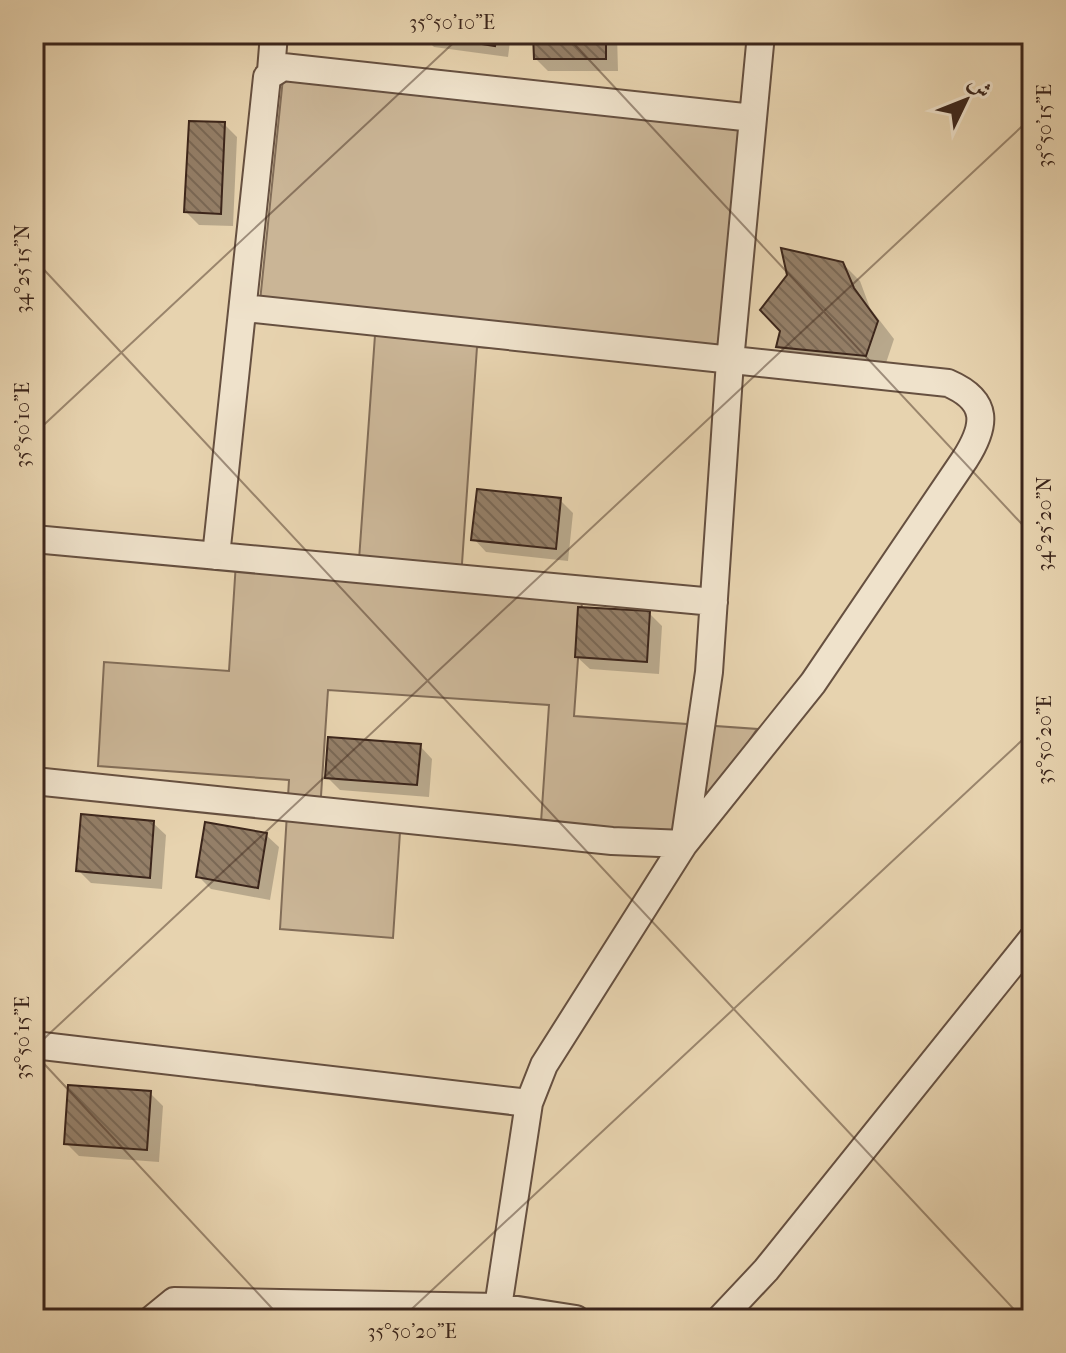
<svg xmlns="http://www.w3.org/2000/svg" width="1066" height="1353" font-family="'IM FELL French Canon',Amiri,serif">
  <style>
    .green { fill: #cab596; stroke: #826d58; stroke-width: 2 }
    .shadow { fill: #0003 }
    .building { fill: url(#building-back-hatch); stroke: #3b251b; stroke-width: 2 }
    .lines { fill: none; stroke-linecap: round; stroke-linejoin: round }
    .street-casing { stroke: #665040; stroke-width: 30 }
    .street { stroke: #efe2cb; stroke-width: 26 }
    .ticks { fill: none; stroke: #3b251b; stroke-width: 2; stroke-opacity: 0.45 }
    .neatline { fill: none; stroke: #3b251b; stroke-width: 3 }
    .ticks-label { font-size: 20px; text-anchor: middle; fill: #3b251b }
  </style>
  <defs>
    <pattern id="building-back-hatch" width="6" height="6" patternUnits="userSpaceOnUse" patternTransform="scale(2)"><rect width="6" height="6" fill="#947f68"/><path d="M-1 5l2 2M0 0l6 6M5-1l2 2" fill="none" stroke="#7a6855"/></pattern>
  </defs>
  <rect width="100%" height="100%" fill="#e7d3af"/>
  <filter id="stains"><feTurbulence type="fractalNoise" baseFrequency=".0025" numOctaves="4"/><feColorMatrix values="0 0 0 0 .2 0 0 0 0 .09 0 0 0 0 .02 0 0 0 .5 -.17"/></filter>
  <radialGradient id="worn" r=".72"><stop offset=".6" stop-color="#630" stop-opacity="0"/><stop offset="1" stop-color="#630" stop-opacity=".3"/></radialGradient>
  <path class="green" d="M 283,78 L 748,123 L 732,365 L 477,347 L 461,578 L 583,587 L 574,716 L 757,729 L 678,847 L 540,837 L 549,705 L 328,690 L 320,811 L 401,817 L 393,938 L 280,929 L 289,780 L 98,766 L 104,662 L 229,671 L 236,562 L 358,574 L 376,321 L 259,311 Z"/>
  <path class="shadow" d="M 421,34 L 511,34 L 508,57 L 434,47 Z
    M 535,34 L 617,34 L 618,71 L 548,71 L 535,58 Z
    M 224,124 L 237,137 L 233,226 L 199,225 L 186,212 Z
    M 842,263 L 860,281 L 870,308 L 894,339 L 883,372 L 795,363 L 778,346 L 789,276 Z
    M 560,500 L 573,513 L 568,561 L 486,552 L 474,539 Z
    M 649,613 L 662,626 L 659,674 L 590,669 L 577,657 Z
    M 420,746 L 432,759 L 429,797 L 340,790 L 327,777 Z
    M 153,823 L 166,835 L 162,889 L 91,883 L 78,870 Z
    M 266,835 L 279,847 L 270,900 L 211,889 L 198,876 Z
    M 34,945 L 37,948 L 36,994 L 34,994 Z
    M 150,1093 L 163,1106 L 159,1162 L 79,1156 L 66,1143 Z"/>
  <path class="building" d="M 419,34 L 497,34 L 495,46 Z
    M 533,34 L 606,34 L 606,59 L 534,59 Z
    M 189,121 L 225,122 L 221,214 L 184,212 Z
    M 781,248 L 843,262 L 854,288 L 878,321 L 866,356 L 776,347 L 780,331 L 760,310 L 787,275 Z
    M 477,489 L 561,498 L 556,549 L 471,540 Z
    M 578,607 L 650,611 L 647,662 L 575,657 Z
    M 328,737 L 421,744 L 417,785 L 325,778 Z
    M 81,814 L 154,821 L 150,878 L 76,871 Z
    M 205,822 L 267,833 L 258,888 L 196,877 Z
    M 68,1085 L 151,1091 L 147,1150 L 64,1144 Z"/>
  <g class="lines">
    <g class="street-casing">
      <path id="street" d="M 271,71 L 274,34
        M 245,308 L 948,383 C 990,401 986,426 965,459 L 813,683 L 684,844 L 544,1065 L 529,1103 L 498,1307
        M 34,539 L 714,602
        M 216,556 L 267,77 L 283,67 L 753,118
        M 34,781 L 612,841 L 684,844 L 709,672 L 730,361 L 761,34
        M 34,1045 L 529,1103
        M 152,1319 L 174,1301 L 498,1307 L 576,1319
        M 720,1319 L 766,1270 L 1032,939"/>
    </g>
    <use href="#street" class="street"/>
  </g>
  <path class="ticks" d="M 565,34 L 1032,535M 34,259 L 1023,1319M 34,434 L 463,34M 34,1048 L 1032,117M 34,1053 L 282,1319M 401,1319 L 1032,731"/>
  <rect width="1066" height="1353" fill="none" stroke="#e7d3af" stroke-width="88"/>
  <g transform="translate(966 100) rotate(47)" stroke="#efe2cb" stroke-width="6" paint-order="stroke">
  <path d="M0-6L14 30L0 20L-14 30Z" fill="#3b251b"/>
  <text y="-12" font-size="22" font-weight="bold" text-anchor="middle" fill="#3b251b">ش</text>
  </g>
  <rect x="44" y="44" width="978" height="1265" class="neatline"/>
  <g class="ticks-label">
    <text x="452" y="29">35°50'10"E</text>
    <text transform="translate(1044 126) rotate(-90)" y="7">35°50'15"E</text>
    <text transform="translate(22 269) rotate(-90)" y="7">34°25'15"N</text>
    <text transform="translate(22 425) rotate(-90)" y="7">35°50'10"E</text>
    <text transform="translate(1044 524) rotate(-90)" y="7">34°25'20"N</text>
    <text transform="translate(1044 740) rotate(-90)" y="7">35°50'20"E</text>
    <text transform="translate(22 1038) rotate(-90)" y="7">35°50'15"E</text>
    <text x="412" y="1338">35°50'20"E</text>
  </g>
  <rect width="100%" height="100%" filter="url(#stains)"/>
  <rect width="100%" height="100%" fill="url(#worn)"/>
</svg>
